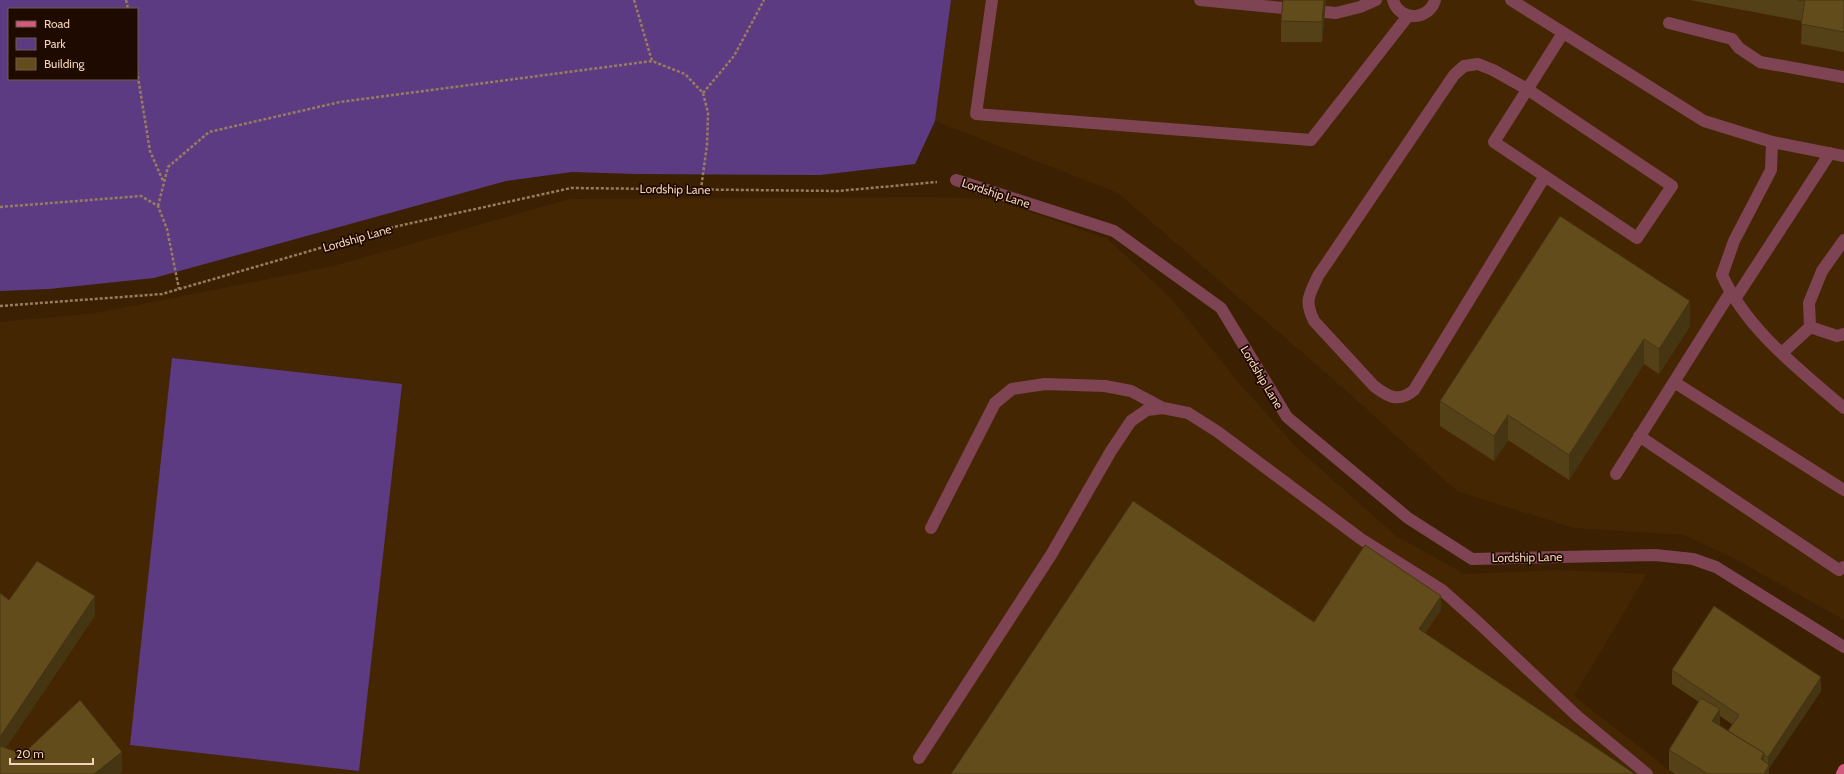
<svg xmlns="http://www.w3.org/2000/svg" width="1844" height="774" font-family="Cabin,sans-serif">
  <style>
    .built { fill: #452603 }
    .green { fill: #5d3b82; fill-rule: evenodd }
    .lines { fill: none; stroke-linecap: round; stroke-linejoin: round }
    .path { stroke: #997c5f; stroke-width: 2.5; stroke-dasharray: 3 2; stroke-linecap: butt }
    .lane { stroke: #7e4453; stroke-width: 12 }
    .street { stroke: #7e4453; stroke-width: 12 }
    .primary { stroke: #d15a7e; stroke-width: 12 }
    .wall { fill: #554117; fill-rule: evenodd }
    .shaded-wall { fill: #453513 }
    .building { fill: #634c1b; stroke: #453513 }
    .labels { text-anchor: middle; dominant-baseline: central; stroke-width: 3.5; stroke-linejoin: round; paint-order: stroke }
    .street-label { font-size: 12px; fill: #f2d3b8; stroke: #1f0a00 }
  </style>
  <rect width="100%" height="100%" fill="#3b2002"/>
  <path class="built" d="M 951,0 L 1844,0 L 1844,620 L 1735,559 L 1684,535 L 1573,528 L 1457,491 L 1351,395 L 1118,193 L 935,121 Z
    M 931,197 L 992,199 L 1108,239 L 1171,298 L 1238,382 L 1298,449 L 1395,535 L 1465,574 L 1559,570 L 1647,574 L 1574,696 L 1674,774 L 0,774 L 0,322 L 96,313 L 333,266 L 570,199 Z"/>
  <path class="green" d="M 0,0 L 951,0 L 935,121 L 915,164 L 820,175 L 637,174 L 572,172 L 506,181 L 154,278 L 49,289 L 0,291 ZM 9,9 L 137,9 L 137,79 L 9,79 Z
    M 172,358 L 402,384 L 359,771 L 130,745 Z"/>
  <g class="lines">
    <path class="path" d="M 126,0 L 128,9
      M 634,0 L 652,61
      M 137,71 L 150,151 L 163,181
      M 703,93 L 734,56 L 764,0
      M 158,206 L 168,167 L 209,132 L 340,102 L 652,61 L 685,74 L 703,93 L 708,113 L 707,145 L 701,189
      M 0,207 L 141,196 L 158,206 L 167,229 L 179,289
      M 0,306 L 162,294 L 389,228 L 571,188 L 838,191 L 937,182"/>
    <path class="lane" d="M 992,0 L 976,114 L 1311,140 L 1408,16
      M 1200,0 L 1336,13 L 1360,7 L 1376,0
      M 1393,0 C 1399,22 1429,21 1435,0
      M 1511,0 L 1704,121 L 1772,142 L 1844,156
      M 1669,23 L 1732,39 L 1739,48 L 1760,62 L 1844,77
      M 1772,142 L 1771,170 L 1734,241 L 1722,275 C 1747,330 1799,369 1844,408
      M 1545,176 L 1414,390 C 1399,403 1388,397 1374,386 L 1314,321 C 1304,300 1309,296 1318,276 L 1454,75 L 1464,66 L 1478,64 L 1493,70 L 1527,89 L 1672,186 L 1637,238 L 1494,142 L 1563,33
      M 1735,299 L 1830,153
      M 1810,327 L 1809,303 L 1822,271 L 1844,240
      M 1810,327 L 1837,336 L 1844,334
      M 1782,353 L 1810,327
      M 1674,382 L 1844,490
      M 1639,436 L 1839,570 L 1844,567
      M 1616,474 L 1730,293
      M 931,528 L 995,403 L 1012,389 L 1045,384 L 1105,386 L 1131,391 L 1163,408
      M 919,758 L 1051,555 L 1111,451 L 1131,421 L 1147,410 L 1163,408 L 1188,413 L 1218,432 L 1361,539 L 1442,590 L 1481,625 L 1577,716 L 1647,774"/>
    <path class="street" d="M 956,180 L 1114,231 L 1221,308 L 1287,417 L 1408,518 L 1472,559 L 1655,555 L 1693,559 L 1716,567 L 1844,647"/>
    <path class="primary" d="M 1842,774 L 1844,770"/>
  </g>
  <path class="wall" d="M 1326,0 L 1322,42 L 1281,42 L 1281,21 Z
    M 1690,0 L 1844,0 L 1844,52 L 1801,44 L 1802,21 Z
    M 1560,216 L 1690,326 L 1659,374 L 1644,364 L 1569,480 L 1508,440 L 1494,461 L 1440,426 L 1440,401 Z
    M 1672,670 L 1821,691 L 1769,768 L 1769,774 L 1675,774 L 1669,770 L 1669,750 L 1699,702 L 1672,684 ZM 1720,716 L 1732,724 L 1728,731 L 1720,726 Z"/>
  <path class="shaded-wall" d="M 1324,0 L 1326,0 L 1322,42 L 1322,22 Z
    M 1690,301 L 1690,326 L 1659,374 L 1659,349 Z
    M 1644,339 L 1644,364 L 1569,480 L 1569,455 Z
    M 1508,415 L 1508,440 L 1494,461 L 1494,436 Z
    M 95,596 L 95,616 L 0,757 L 0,737 Z
    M 1441,596 L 1441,610 L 1419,643 L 1419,629 Z
    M 1821,677 L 1821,691 L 1769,768 L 1769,774 L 1761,774 L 1761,759 L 1764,753 L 1764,773 L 1768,768 L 1768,757 Z
    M 1720,709 L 1720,729 L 1712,721 Z
    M 122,752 L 122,772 L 120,774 L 94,774 Z"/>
  <path class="building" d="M 1283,0 L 1324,0 L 1322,22 L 1281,21 Z
    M 1798,0 L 1844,0 L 1844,32 L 1801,24 L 1805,1 Z
    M 1560,216 L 1690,301 L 1659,349 L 1644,339 L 1569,455 L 1508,415 L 1494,436 L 1440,401 Z
    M 1133,501 L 1314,622 L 1365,545 L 1441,596 L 1419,629 L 1635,774 L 951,774 Z
    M 37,561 L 95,596 L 0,737 L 0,593 L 9,600 Z
    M 1714,606 L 1821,677 L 1768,757 L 1764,755 L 1764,753 L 1728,731 L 1739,715 L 1672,670 Z
    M 1701,698 L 1720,709 L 1712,721 L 1764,753 L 1761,759 L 1769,765 L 1764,774 L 1708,774 L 1669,750 Z
    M 80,700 L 122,752 L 94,774 L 0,774 L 0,746 L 23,754 Z"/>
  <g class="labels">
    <g class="street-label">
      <text transform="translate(675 189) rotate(1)">Lordship Lane</text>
      <text transform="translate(996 193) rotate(18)">Lordship Lane</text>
      <text transform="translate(357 238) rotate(-16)">Lordship Lane</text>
      <text transform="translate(1262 377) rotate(59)">Lordship Lane</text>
      <text transform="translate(1527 557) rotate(-1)">Lordship Lane</text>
    </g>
  </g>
  <rect x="8" y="8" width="130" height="72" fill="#1f0a00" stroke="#735a4a"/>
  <rect x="16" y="21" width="20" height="6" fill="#d15a7e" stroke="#735a4a"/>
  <text x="44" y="28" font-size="12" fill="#f2d3b8">Road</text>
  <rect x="16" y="38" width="20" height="12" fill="#5d3b82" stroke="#735a4a"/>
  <text x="44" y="48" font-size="12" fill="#f2d3b8">Park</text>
  <rect x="16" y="58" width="20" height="12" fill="#634c1b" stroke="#735a4a"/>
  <text x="44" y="68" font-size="12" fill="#f2d3b8">Building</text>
  <path d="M10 758v6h83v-6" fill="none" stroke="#f2d3b8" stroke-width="2"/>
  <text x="16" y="758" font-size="12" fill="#f2d3b8" stroke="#1f0a00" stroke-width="3" paint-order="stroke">20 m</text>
</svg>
